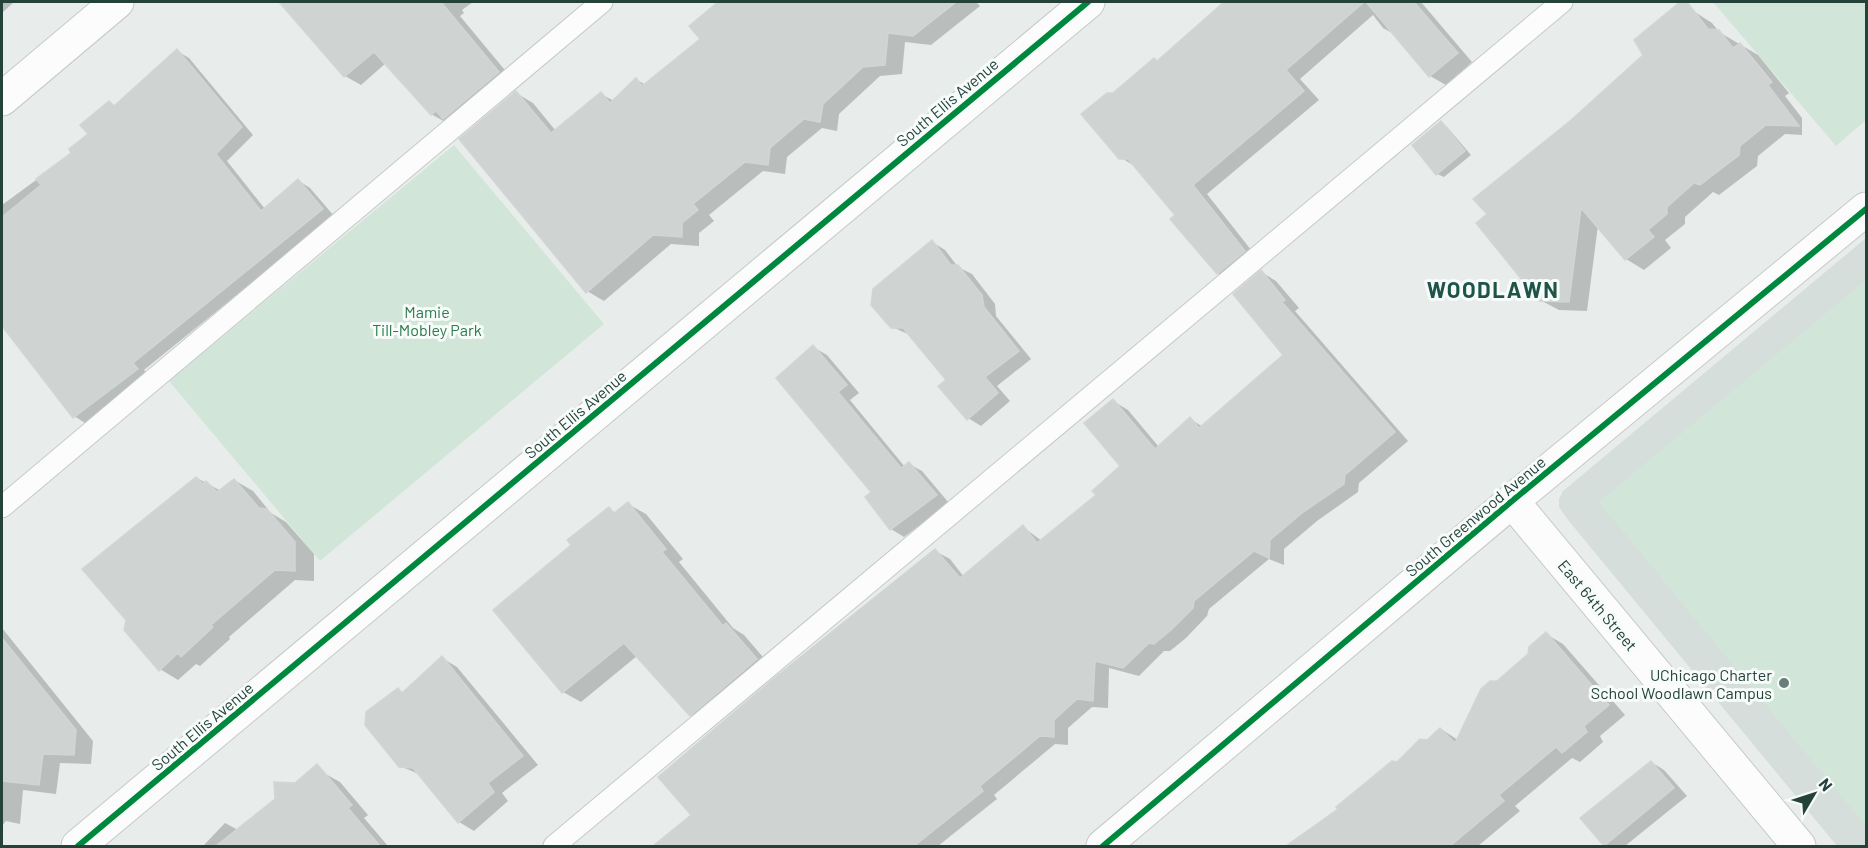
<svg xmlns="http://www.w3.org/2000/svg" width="1868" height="848" font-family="Barlow,sans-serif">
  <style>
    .built { fill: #d6dedb }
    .green { fill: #d1e6d8 }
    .shadow { fill: #0003 }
    .building { fill: #cfd4d2; stroke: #d1d6d4; stroke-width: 1.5 }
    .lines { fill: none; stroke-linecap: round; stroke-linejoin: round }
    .service-casing { stroke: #c5cac8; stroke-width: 23 }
    .minor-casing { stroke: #c5cac8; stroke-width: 35 }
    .service { stroke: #fcfcfc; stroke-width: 21 }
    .minor { stroke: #fcfcfc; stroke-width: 33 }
    .cycleway-casing { stroke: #f7fbf9; stroke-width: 10 }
    .cycleway { stroke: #00873e; stroke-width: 6 }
    .poi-dot { fill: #697e78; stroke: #f7fbf9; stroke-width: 2 }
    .labels { text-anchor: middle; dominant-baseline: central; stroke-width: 6; stroke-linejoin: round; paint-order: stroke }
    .street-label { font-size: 16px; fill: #24423a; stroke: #f7fbf9 }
    .park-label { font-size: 16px; fill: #2d7a4b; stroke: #f7fbf9 }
    .poi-label { font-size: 16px; fill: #24423a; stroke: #f7fbf9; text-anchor: end }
    .district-label { font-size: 22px; font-weight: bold; letter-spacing: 1.5px; fill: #1f5548; stroke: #f7fbf9 }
  </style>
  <rect width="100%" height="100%" fill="#e8edeb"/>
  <path class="built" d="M 1866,238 L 1866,846 L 1837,846 L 1568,520 L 1559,507 L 1559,499 L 1563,491 Z"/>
  <path class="green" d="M 1713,2 L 1866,2 L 1866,120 L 1836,146 Z
    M 454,145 L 604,324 L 320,561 L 169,381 Z
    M 1866,280 L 1866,826 L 1599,502 Z"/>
  <path class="shadow" d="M 2,2 L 14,2 L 2,13 Z
    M 281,2 L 473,2 L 462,10 L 464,13 L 460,16 L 514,81 L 447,123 L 431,114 L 386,63 L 361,85 L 345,76 Z
    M 744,2 L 976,2 L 980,6 L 931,45 L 905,42 L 902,74 L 880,76 L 839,114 L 837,131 L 822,128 L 787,157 L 785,174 L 763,171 L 709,215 L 714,221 L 699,233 L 699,246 L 671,244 L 604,301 L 587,291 L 516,93 L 533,103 L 556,131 L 601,94 L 614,101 L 637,80 L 646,85 L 703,39 L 698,34 Z
    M 1227,2 L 1421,2 L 1472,62 L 1446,85 L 1430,76 L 1396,35 L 1383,28 L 1373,15 L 1300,79 L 1319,100 L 1207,194 L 1259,260 L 1233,282 L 1218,273 L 1177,216 L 1136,167 L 1120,157 L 1114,95 L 1158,62 Z
    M 1681,3 L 1712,23 L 1719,32 L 1758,55 L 1789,93 L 1785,96 L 1802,118 L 1802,135 L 1785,134 L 1758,156 L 1757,166 L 1719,195 L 1713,192 L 1685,217 L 1685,224 L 1665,240 L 1671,248 L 1644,270 L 1626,259 L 1598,225 L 1587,311 L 1559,310 L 1540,300 L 1489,214 L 1571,122 L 1645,55 Z
    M 177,51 L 189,58 L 253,135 L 227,161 L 265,209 L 299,181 L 310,188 L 334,216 L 144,370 L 149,376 L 85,423 L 74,416 L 51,389 L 52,388 L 2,323 L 2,205 L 73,153 L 90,134 L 110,103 L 116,107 Z
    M 1441,123 L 1447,127 L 1471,155 L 1444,177 L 1437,174 Z
    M 932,242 L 945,250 L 958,267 L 972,274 L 995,304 L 996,316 L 1031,359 L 997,386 L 1010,401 L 981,426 L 968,418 L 948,380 L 910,335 L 892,327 Z
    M 1261,272 L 1276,281 L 1299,308 L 1295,311 L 1408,441 L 1359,483 L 1358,492 L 1317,521 L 1284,549 L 1284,565 L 1269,559 L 1209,609 L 1207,616 L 1186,638 L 1170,651 L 1164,651 L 1139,676 L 1109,668 L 1108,708 L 1092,707 L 1068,728 L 1068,745 L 1055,744 L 994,795 L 997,799 L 938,846 L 656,846 L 693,816 L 935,551 L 950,559 L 964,577 L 1023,527 L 1042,541 L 1098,495 L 1122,466 L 1113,401 L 1128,410 L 1159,447 L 1190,419 L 1203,427 L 1285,356 Z
    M 813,347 L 827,355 L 859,393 L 850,400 L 905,467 L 909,464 L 922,471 L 949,503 L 904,537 L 891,529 L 873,493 Z
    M 197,478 L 221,491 L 234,480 L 253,491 L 271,513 L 286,522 L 314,554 L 314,581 L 295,580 L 229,637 L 230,639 L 200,666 L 196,664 L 178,680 L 160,669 Z
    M 628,504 L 646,514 L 683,559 L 679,562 L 733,628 L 744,635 L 774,670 L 708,725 L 691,715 L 637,656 L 581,702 L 563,692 L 573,546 L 609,509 L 616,513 Z
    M 2,628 L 93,741 L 91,764 L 60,763 L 56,794 L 23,790 L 20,824 L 6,821 L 2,826 Z
    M 1546,634 L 1563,644 L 1625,715 L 1600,736 L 1603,742 L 1580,762 L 1572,758 L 1515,806 L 1520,811 L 1478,846 L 1291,846 L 1441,729 L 1458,740 L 1497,682 L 1530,655 Z
    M 442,658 L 457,667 L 538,765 L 502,793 L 508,801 L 474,831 L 459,822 L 421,775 L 400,766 L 398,690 L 404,693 Z
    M 1651,762 L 1664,770 L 1687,796 L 1625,846 L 1608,846 L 1605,844 Z
    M 322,772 L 340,782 L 368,815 L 364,818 L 388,846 L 203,846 L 225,823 L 238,830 L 295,785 Z"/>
  <path class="building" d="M 279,2 L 441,2 L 499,72 L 443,119 L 436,111 L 431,115 L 374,52 L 344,77 Z
    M 718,2 L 956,2 L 913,36 L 888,33 L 885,65 L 863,67 L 823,104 L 820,122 L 804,119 L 770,148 L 768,165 L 745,162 L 693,204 L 698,210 L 682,223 L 682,237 L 653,235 L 586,293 L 459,139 L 516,91 L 551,133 L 601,92 L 610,103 L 636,78 L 642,86 L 700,39 L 689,26 Z
    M 1224,2 L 1364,2 L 1286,70 L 1304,91 L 1193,185 L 1245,251 L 1217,274 L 1170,219 L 1175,215 L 1128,159 L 1119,159 L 1081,114 L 1107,93 L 1113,93 L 1154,58 L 1157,61 Z
    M 1366,2 L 1414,2 L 1458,53 L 1429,77 Z
    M 1680,2 L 1687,2 L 1708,29 L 1719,30 L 1733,48 L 1740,43 L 1772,82 L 1768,85 L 1799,126 L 1766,125 L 1740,146 L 1739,155 L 1700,185 L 1694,183 L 1667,207 L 1667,214 L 1648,230 L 1654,237 L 1625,260 L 1581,208 L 1569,302 L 1539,301 L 1476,223 L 1487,214 L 1473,199 L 1570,121 L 1643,55 L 1634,40 Z
    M 177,49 L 242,127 L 216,154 L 261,211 L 298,179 L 323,209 L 133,363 L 138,369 L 73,418 L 2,326 L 2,217 L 41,185 L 36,179 L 71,153 L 69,149 L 88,134 L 80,125 L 109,101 L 114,106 Z
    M 1441,121 L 1465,151 L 1436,175 L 1412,145 Z
    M 932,240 L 951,265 L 958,265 L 982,295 L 984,307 L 1019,351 L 985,377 L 998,393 L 967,420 L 938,386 L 946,380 L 903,328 L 891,328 L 871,305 L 873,289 Z
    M 1261,270 L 1285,300 L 1282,302 L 1395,432 L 1345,475 L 1344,484 L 1302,513 L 1270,540 L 1269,558 L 1254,551 L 1194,601 L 1193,608 L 1171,630 L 1154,644 L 1149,643 L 1123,668 L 1095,661 L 1093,701 L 1077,699 L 1054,720 L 1054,737 L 1040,736 L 980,786 L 983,791 L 914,846 L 653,846 L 691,815 L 658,777 L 773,679 L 935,549 L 960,578 L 1023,525 L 1037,543 L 1096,495 L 1092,491 L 1120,466 L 1084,423 L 1113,399 L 1155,449 L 1190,417 L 1199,428 L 1283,355 L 1233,294 Z
    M 813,345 L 847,385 L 838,392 L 901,468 L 909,462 L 937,495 L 890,530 L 865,497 L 871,492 L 776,378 Z
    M 196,477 L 203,484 L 206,481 L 217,492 L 234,479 L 259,508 L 267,509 L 295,542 L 295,571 L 275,570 L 211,625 L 213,627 L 181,657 L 178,653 L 159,671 L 124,630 L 126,620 L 82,569 Z
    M 628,502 L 666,549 L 662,552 L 723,626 L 726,623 L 757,659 L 690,716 L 624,643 L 562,693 L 493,610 L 571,545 L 567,540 L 609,507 L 614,513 Z
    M 1546,632 L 1609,705 L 1584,726 L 1587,732 L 1562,753 L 1556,747 L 1499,795 L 1504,801 L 1450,846 L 1286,846 L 1338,809 L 1336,807 L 1392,761 L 1397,762 L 1420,739 L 1427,740 L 1440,728 L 1455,743 L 1481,689 L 1490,681 L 1497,681 L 1528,654 L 1529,647 Z
    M 2,638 L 76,730 L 74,755 L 43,754 L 39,785 L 2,781 Z
    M 442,656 L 523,756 L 488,783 L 494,792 L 458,823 L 413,768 L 399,767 L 365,725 L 366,712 L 398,688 L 402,693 Z
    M 1651,761 L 1674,788 L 1604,846 L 1580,818 Z
    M 317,764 L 352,805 L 348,808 L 380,846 L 216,846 L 275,799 L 274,782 L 295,783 Z"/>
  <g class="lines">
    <g class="service-casing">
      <path id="service" d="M 2,507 L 602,2
        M 554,846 L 1562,2"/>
    </g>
    <g class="minor-casing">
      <path id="minor" d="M 2,99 L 117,2
        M 1512,501 L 1799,846
        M 78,846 L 1088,2
        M 1103,846 L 1512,501 L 1866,209"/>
    </g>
    <use href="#service" class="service"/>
    <use href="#minor" class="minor"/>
    <g class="cycleway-casing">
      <path id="cycleway" d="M 78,846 L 1088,2
        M 1103,846 L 1512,501 L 1866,209"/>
    </g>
    <use href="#cycleway" class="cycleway"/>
  </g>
  <circle class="poi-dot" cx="1784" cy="683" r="6"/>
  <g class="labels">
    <g class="street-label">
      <text transform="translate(947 102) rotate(-40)">South Ellis Avenue</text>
      <text transform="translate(575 414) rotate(-40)">South Ellis Avenue</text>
      <text transform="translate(1475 516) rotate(-40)">South Greenwood Avenue</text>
      <text transform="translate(1598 605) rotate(50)">East 64th Street</text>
      <text transform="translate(202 726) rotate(-40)">South Ellis Avenue</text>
    </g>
    <g class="park-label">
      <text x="427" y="311">Mamie<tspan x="427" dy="18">Till-Mobley Park</tspan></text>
    </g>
    <g class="poi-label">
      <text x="1772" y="674">UChicago Charter<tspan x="1772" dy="18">School Woodlawn Campus</tspan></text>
    </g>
    <g class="district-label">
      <text x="1493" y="289">WOODLAWN</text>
    </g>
  </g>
  <rect width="1868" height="848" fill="none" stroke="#24423a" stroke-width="6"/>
  <g transform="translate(1814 794) rotate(51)" stroke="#f7fbf9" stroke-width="4.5" paint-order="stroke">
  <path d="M0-4.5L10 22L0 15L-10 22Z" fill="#24423a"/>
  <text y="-9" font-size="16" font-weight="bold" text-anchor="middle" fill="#24423a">N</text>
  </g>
</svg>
